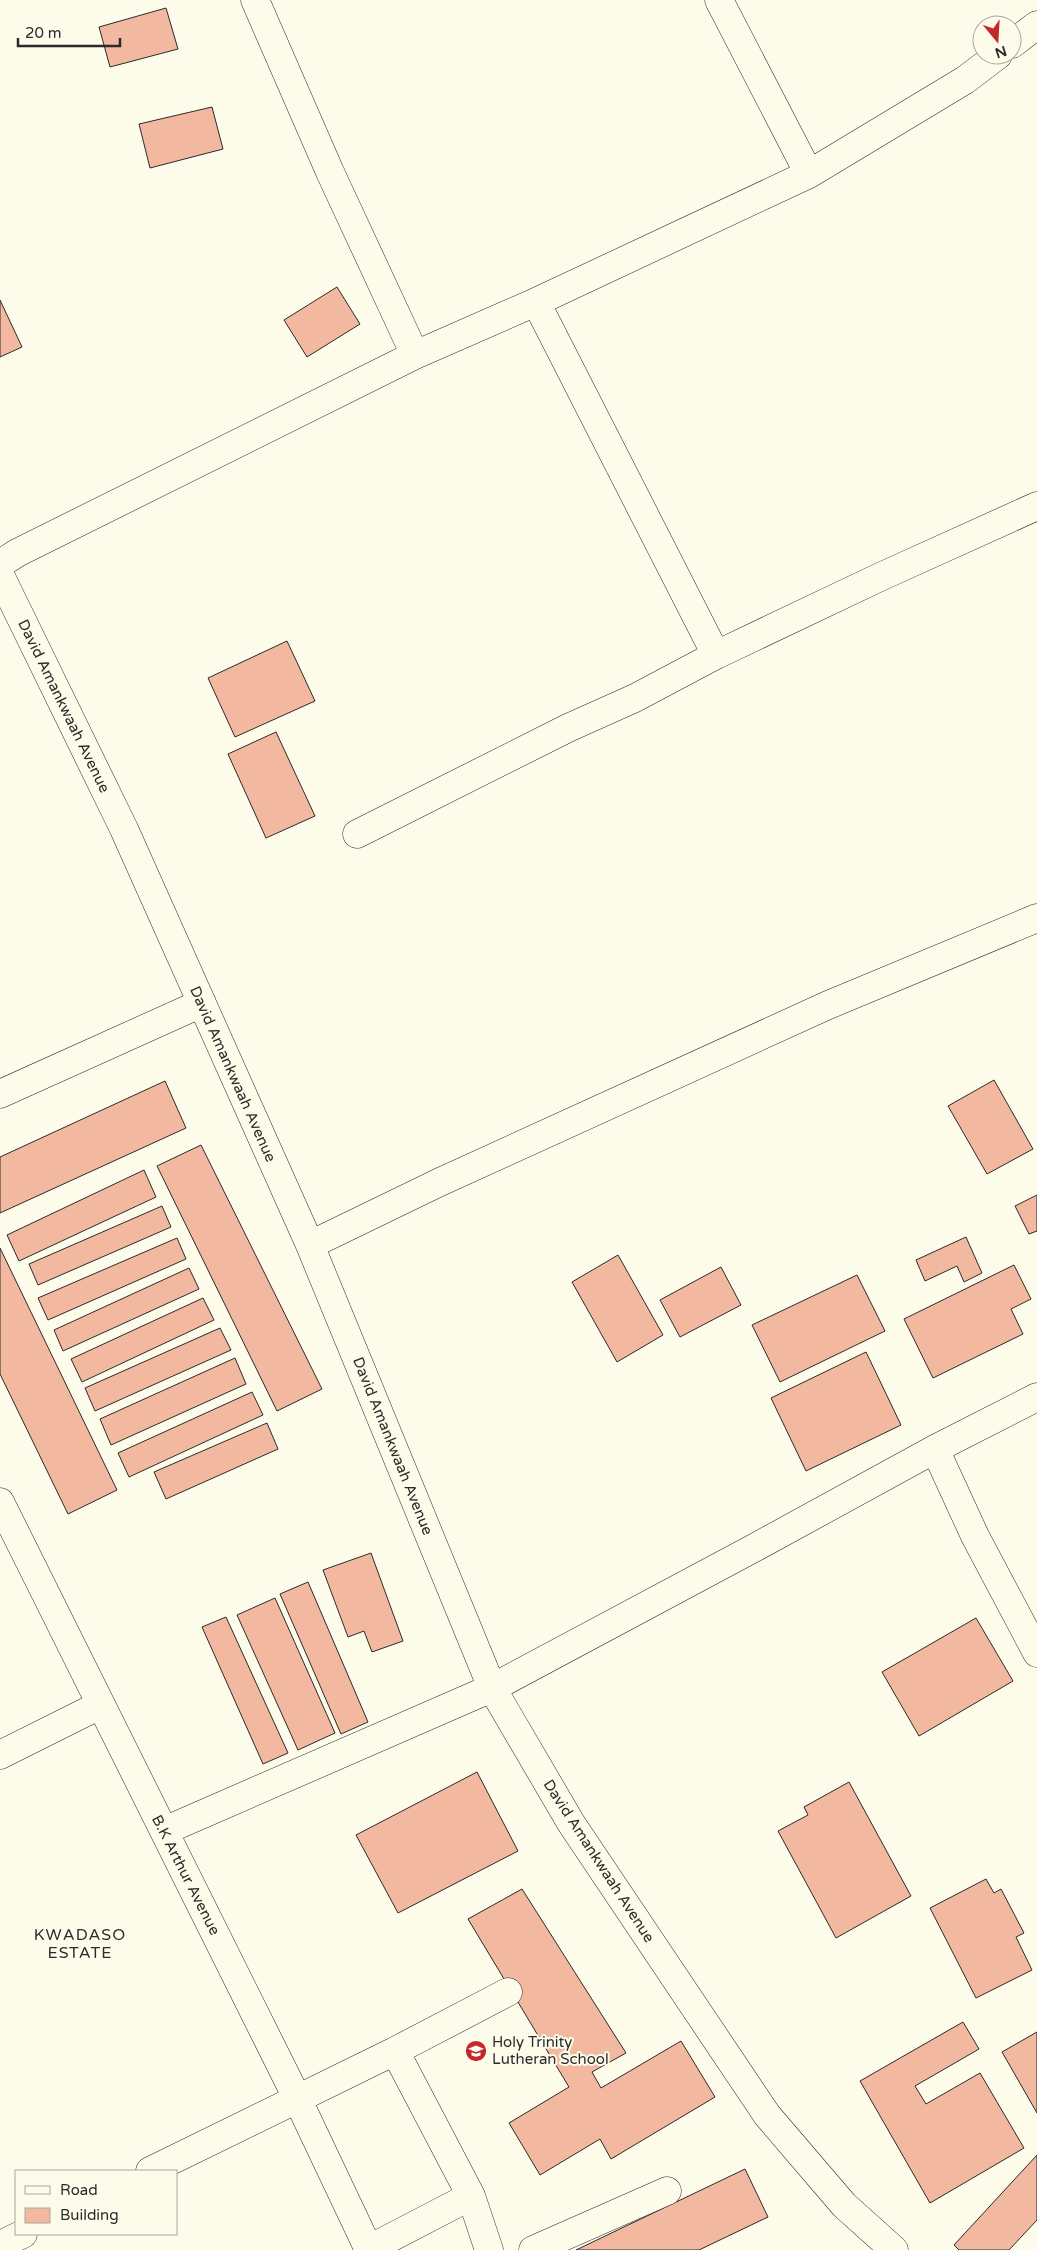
<svg xmlns="http://www.w3.org/2000/svg" width="1037" height="2250" font-family="'Varela Round',sans-serif">
  <style>
    .building { fill: #f2b8a0; stroke: #2b2b2b }
    .lines { fill: none; stroke-linecap: round; stroke-linejoin: round }
    .minor-casing { stroke: #2b2b2b; stroke-width: 29 }
    .minor { stroke: #fdfbea; stroke-width: 28 }
    .labels { text-anchor: middle; dominant-baseline: central; stroke-width: 4; stroke-linejoin: round; paint-order: stroke }
    .street-label { font-size: 15px; fill: #2b2b2b; stroke: #fdfbea }
    .poi-label { font-size: 15px; fill: #2b2b2b; stroke: #fdfbea; text-anchor: start }
    .neighbourhood-label { font-size: 16px; letter-spacing: 1px; fill: #2b2b2b; stroke: #fdfbea }
  </style>
  <rect width="100%" height="100%" fill="#fdfbea"/>
  <path class="building" d="M 166,8 L 178,49 L 110,67 L 99,27 Z
    M 212,107 L 223,149 L 150,168 L 139,124 Z
    M 337,287 L 360,324 L 307,357 L 284,320 Z
    M 0,300 L 22,347 L 0,357 Z
    M 287,641 L 315,701 L 235,737 L 208,678 Z
    M 276,732 L 315,816 L 266,838 L 228,754 Z
    M 994,1080 L 1033,1149 L 987,1174 L 948,1106 Z
    M 165,1081 L 186,1128 L 0,1213 L 0,1157 Z
    M 201,1145 L 322,1389 L 277,1411 L 157,1166 Z
    M 144,1170 L 156,1197 L 19,1261 L 7,1235 Z
    M 1037,1195 L 1037,1231 L 1029,1234 L 1015,1206 Z
    M 162,1206 L 171,1227 L 38,1285 L 29,1264 Z
    M 966,1237 L 982,1273 L 964,1282 L 957,1266 L 925,1281 L 916,1260 Z
    M 177,1238 L 186,1259 L 48,1320 L 38,1298 Z
    M 0,1248 L 117,1490 L 68,1514 L 0,1374 Z
    M 618,1255 L 663,1335 L 617,1362 L 572,1282 Z
    M 1014,1265 L 1031,1299 L 1011,1309 L 1023,1334 L 933,1378 L 904,1319 Z
    M 721,1267 L 741,1305 L 680,1337 L 660,1300 Z
    M 189,1268 L 199,1289 L 63,1351 L 54,1330 Z
    M 857,1275 L 885,1331 L 780,1382 L 752,1325 Z
    M 203,1298 L 214,1320 L 82,1382 L 71,1359 Z
    M 220,1328 L 231,1350 L 95,1411 L 85,1388 Z
    M 866,1352 L 901,1425 L 806,1471 L 771,1398 Z
    M 235,1358 L 246,1384 L 111,1445 L 100,1419 Z
    M 252,1392 L 263,1415 L 129,1477 L 118,1453 Z
    M 267,1423 L 278,1449 L 166,1499 L 154,1472 Z
    M 371,1553 L 403,1641 L 372,1652 L 364,1631 L 348,1637 L 323,1570 Z
    M 308,1582 L 368,1722 L 341,1734 L 280,1594 Z
    M 275,1598 L 335,1733 L 298,1750 L 237,1615 Z
    M 226,1617 L 288,1753 L 263,1764 L 202,1627 Z
    M 976,1618 L 1013,1681 L 919,1736 L 882,1672 Z
    M 477,1772 L 518,1851 L 398,1913 L 356,1835 Z
    M 849,1782 L 911,1896 L 836,1938 L 778,1831 L 808,1815 L 804,1807 Z
    M 986,1879 L 994,1893 L 1001,1889 L 1024,1933 L 1016,1937 L 1032,1970 L 976,1998 L 930,1908 Z
    M 522,1889 L 626,2053 L 592,2072 L 601,2088 L 681,2041 L 715,2097 L 611,2159 L 600,2139 L 540,2175 L 509,2123 L 569,2087 L 468,1919 Z
    M 963,2022 L 979,2049 L 915,2086 L 926,2104 L 980,2073 L 1024,2148 L 930,2203 L 860,2081 Z
    M 1037,2032 L 1037,2113 L 1002,2052 Z
    M 1037,2155 L 1037,2220 L 1009,2250 L 959,2250 L 954,2245 Z
    M 745,2169 L 768,2217 L 699,2250 L 576,2250 Z"/>
  <g class="lines">
    <g class="minor-casing">
      <path id="minor" d="M 255,0 L 330,172 L 415,355
        M 719,0 L 809,174
        M 1012,44 L 1037,25
        M 536,302 L 716,655
        M 0,564 L 17,553 L 415,355 L 536,302 L 809,174 L 965,80 L 998,55
        M 0,575 L 124,829 L 310,1245 L 492,1688 L 571,1823 L 767,2115 L 844,2205 L 894,2250
        M 357,834 L 568,728 L 635,698 L 716,655 L 880,577 L 1037,506
        M 0,1094 L 202,1003
        M 310,1245 L 440,1182 L 826,1006 L 1037,918
        M 935,1449 L 975,1536 L 1037,1653
        M 0,1502 L 297,2098 L 369,2250
        M 0,1755 L 100,1705
        M 164,1831 L 492,1688 L 754,1548 L 935,1449 L 1037,1397
        M 395,2051 L 508,1992
        M 150,2171 L 395,2051 L 471,2196 L 369,2249
        M 471,2196 L 489,2250
        M 0,2245 L 23,2234
        M 533,2250 L 667,2191"/>
    </g>
    <use href="#minor" class="minor"/>
  </g>
  <defs>
    <g id="school-disc" transform="scale(1.125)"><circle r="9.5" fill="#c62828" stroke="#fdfbea"/><path d="M0-5L7-2L0 1L-7-2ZM-4 1L0 2.5L4 1V4Q0 6-4 4Z" fill="#fff"/></g>
  </defs>
  <g fill-rule="evenodd">
    <use href="#school-disc" x="476" y="2051"/>
  </g>
  <g class="labels">
    <g class="street-label">
      <text transform="translate(64 706) rotate(64)">David Amankwaah Avenue</text>
      <text transform="translate(233 1074) rotate(66)">David Amankwaah Avenue</text>
      <text transform="translate(393 1446) rotate(68)">David Amankwaah Avenue</text>
      <text transform="translate(599 1861) rotate(57)">David Amankwaah Avenue</text>
      <text transform="translate(186 1875) rotate(63)">B.K Arthur Avenue</text>
    </g>
    <g class="poi-label">
      <text x="492" y="2042">Holy Trinity<tspan x="492" dy="17">Lutheran School</tspan></text>
    </g>
    <g class="neighbourhood-label">
      <text x="80" y="1935">KWADASO<tspan x="80" dy="18">ESTATE</tspan></text>
    </g>
  </g>
  <rect x="15" y="2170" width="162" height="65" fill="#fdfbea" stroke="#a9a89e"/>
  <rect x="25" y="2186" width="25" height="8" fill="#fdfbea" stroke="#a9a89e"/>
  <text x="60" y="2195" font-size="15" fill="#2b2b2b">Road</text>
  <rect x="25" y="2208" width="25" height="15" fill="#f2b8a0" stroke="#a9a89e"/>
  <text x="60" y="2220" font-size="15" fill="#2b2b2b">Building</text>
  <g transform="translate(997 40) rotate(162)"><circle r="24" fill="#fdfbea" stroke="#a9a89e"/>
  <path d="M0-4L9 19L0 12L-9 19Z" fill="#c62828"/>
  <text y="-8" font-size="14" font-weight="bold" text-anchor="middle" fill="#2b2b2b">N</text>
  </g>
  <path d="M18 38v8h102v-8" fill="none" stroke="#2b2b2b" stroke-width="2.5"/>
  <text x="25" y="38" font-size="15" fill="#2b2b2b" stroke="#fdfbea" stroke-width="4" paint-order="stroke">20 m</text>
</svg>
